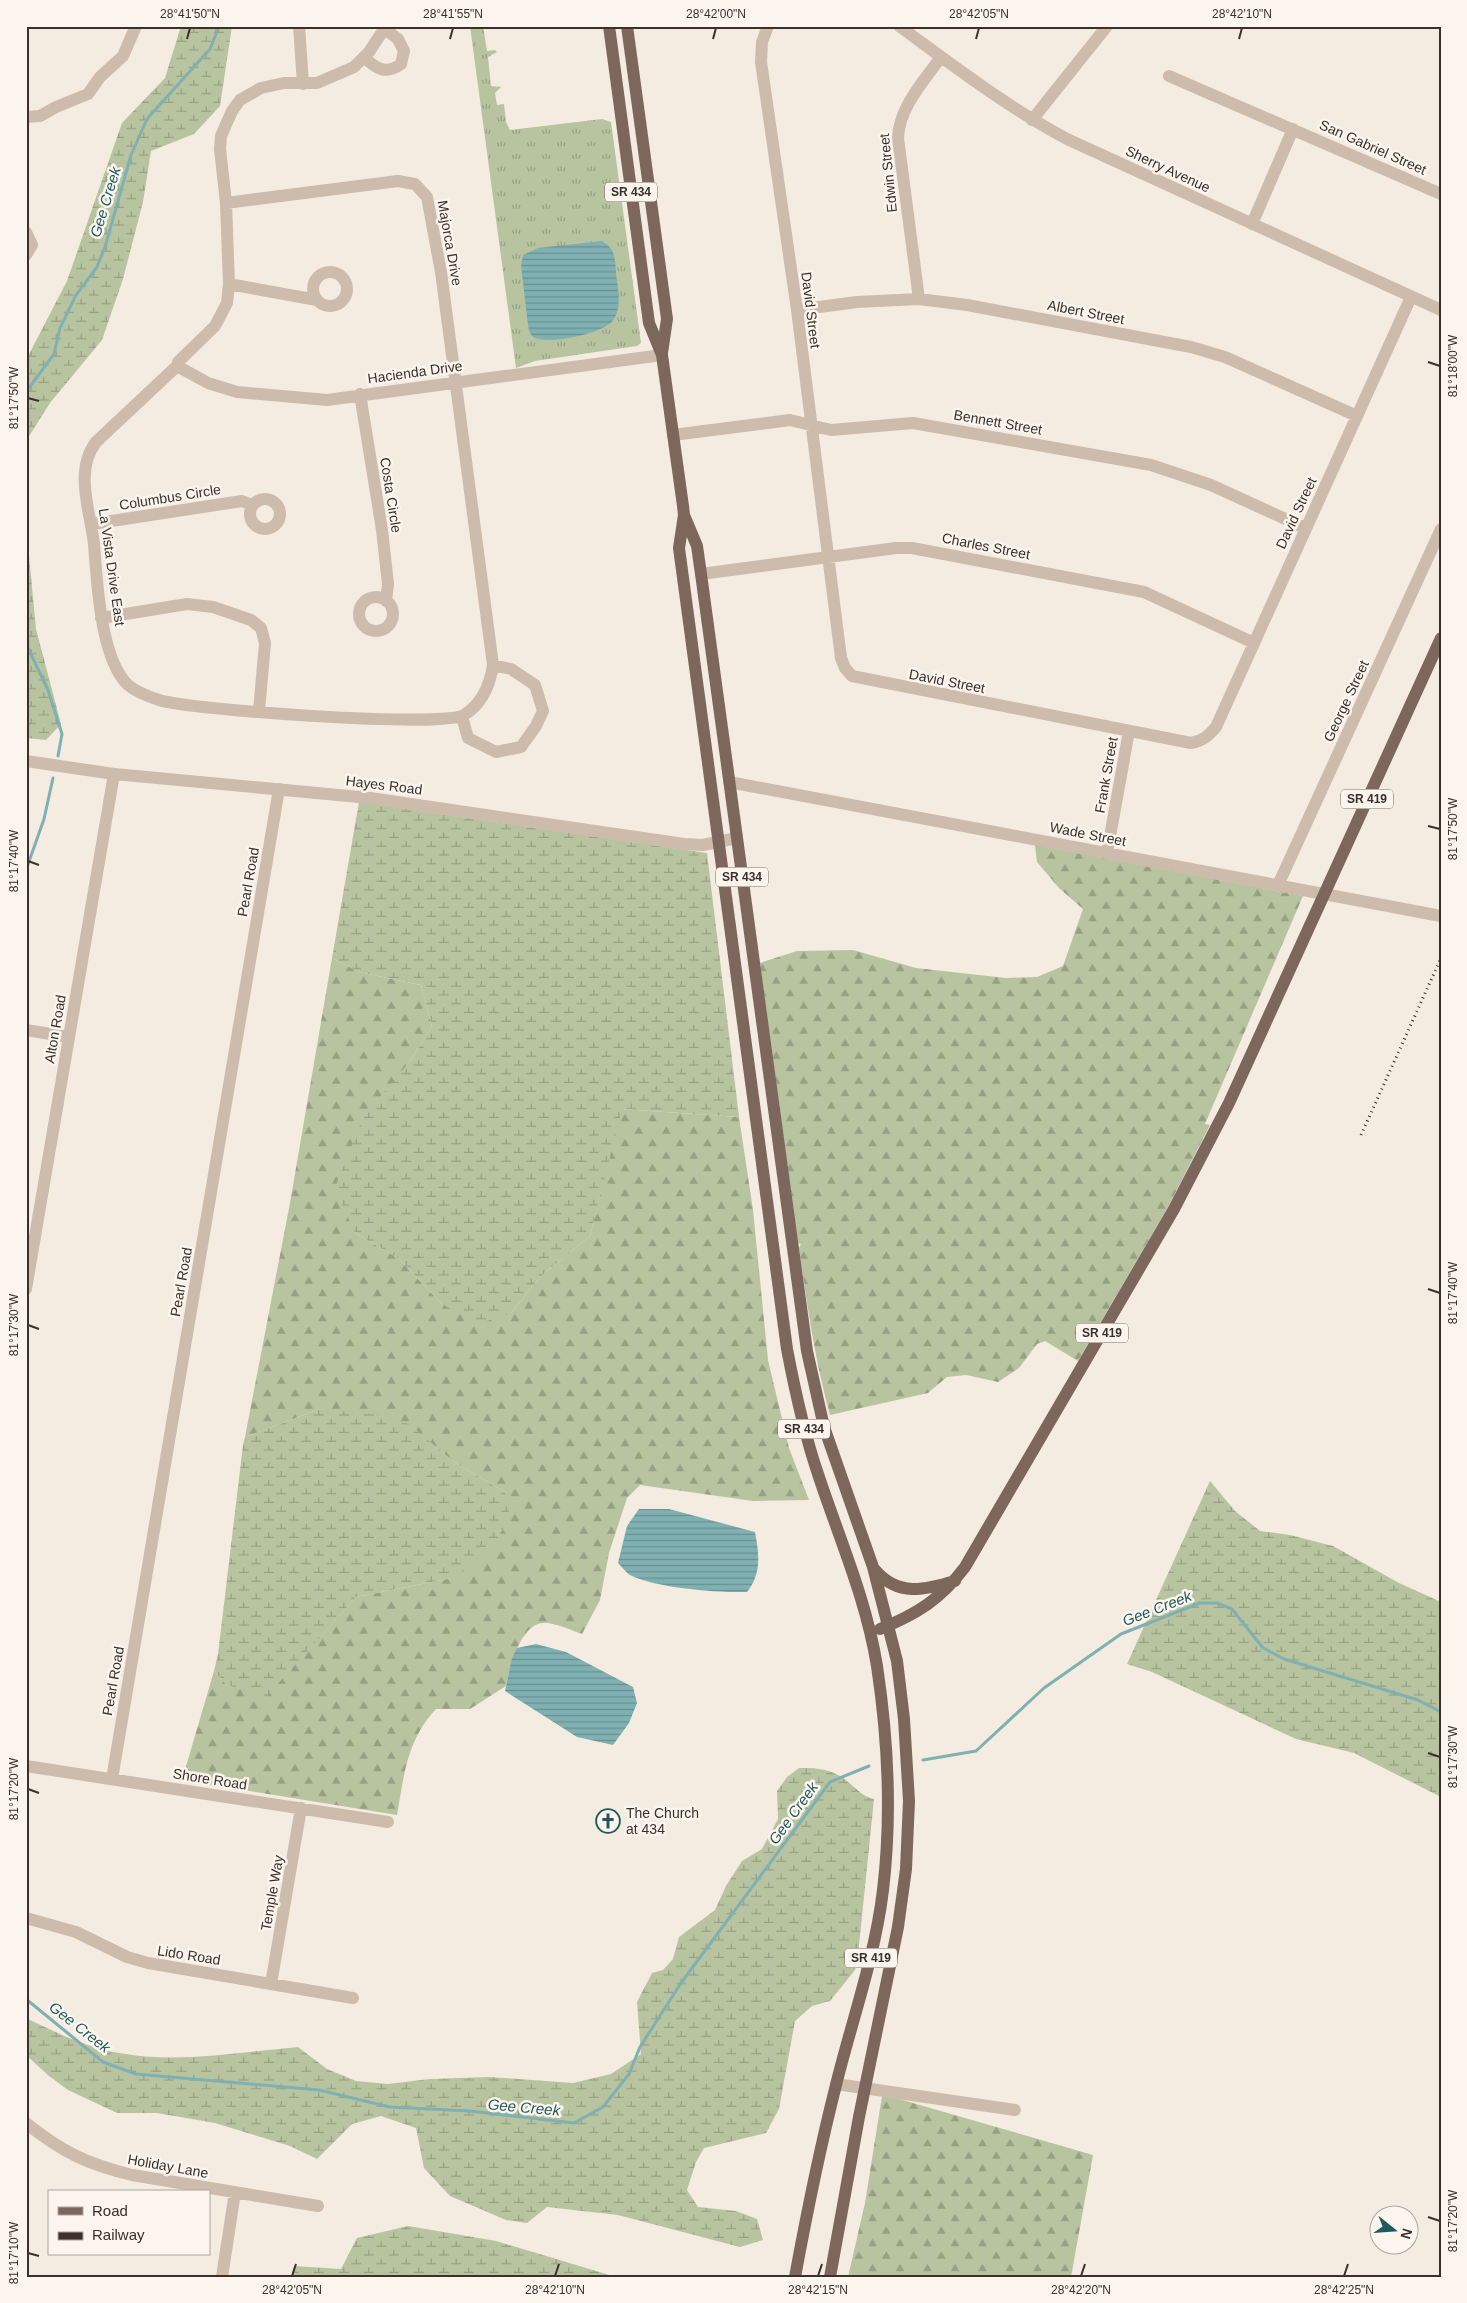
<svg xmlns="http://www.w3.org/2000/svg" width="1467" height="2303" font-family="Arial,sans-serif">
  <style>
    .grass { fill: url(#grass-tufts) }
    .forest { fill: url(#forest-firs) }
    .wetland { fill: url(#wetland-marsh) }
    .water { fill: url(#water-rules) }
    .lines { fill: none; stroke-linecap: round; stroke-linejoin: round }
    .stream { stroke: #7fb0b2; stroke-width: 3 }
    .minor { stroke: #cdbbac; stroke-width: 12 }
    .tertiary { stroke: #cdbbac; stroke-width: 12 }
    .primary { stroke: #7d675c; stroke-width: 12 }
    .rail { stroke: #3b302b; stroke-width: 3; stroke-dasharray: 1 4; stroke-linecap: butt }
    .ticks { fill: none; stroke: #3b302b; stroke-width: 2 }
    .labels { text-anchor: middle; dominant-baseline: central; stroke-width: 5; stroke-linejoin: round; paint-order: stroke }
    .shield { fill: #fbf5ee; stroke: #756b66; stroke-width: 1 }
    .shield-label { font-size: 12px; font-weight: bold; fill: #3b302b }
    .street-label { font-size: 14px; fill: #3b302b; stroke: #fbf5ee }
    .poi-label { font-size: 14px; fill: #3b302b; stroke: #fbf5ee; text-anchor: start }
    .water-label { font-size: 15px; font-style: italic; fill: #1f5a5e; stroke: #fbf5ee }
    .neatline { fill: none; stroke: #3b302b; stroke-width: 2 }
    .ticks-label { font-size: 12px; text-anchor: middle; fill: #3b302b }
  </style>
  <defs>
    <pattern id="grass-tufts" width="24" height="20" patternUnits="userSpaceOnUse" patternTransform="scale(1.25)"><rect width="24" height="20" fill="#b8c4a0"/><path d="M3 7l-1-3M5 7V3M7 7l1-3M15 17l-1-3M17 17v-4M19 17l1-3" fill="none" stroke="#97a083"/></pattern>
    <pattern id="forest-firs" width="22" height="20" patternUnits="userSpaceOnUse" patternTransform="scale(1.25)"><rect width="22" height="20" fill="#b8c4a0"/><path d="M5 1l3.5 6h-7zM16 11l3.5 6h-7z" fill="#97a083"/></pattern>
    <pattern id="wetland-marsh" width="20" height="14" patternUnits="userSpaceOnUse" patternTransform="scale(1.25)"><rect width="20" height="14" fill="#b8c4a0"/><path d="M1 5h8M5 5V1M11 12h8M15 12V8" fill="none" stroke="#97a083"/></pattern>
    <pattern id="water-rules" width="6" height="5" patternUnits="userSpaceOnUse" patternTransform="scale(1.25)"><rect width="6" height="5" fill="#7fb0b2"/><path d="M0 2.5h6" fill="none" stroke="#699091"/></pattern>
  </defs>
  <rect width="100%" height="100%" fill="#f4ebe1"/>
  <path class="grass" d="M 470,26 L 483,26 L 487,51 L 495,50 L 497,52 L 488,57 L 491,86 L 501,87 L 495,93 L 497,105 L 504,104 L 506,122 L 510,130 L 602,119 L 611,122 L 641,343 L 637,346 L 535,361 L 516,368 Z"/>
  <path class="forest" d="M 1035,845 L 1303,896 L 1205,1124 L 1210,1125 L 1168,1207 L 1078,1361 L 1045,1341 L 1037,1344 L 1019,1368 L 998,1382 L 966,1375 L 947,1377 L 928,1393 L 830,1415 C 815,1360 807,1305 799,1248 L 801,1244 L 798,1243 L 760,963 L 797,951 L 853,950 L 916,968 L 1006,978 L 1037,977 L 1063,966 L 1083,909 L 1059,888 L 1037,862 Z
    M 332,958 L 359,972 L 421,985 L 432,1027 L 409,1062 L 355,1233 L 398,1258 L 442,1304 L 511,1313 L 540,1277 L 590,1236 L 621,1109 L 739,1117 L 753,1210 L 768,1360 L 789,1448 L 809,1500 L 753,1501 L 640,1485 L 627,1498 L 609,1553 L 600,1600 L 582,1634 C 571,1630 560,1625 548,1623 C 521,1619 510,1667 506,1686 L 470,1709 L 436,1709 C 407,1740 404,1775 397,1815 L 182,1780 L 214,1671 L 227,1685 L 266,1696 L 356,1597 L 452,1578 L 505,1492 L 454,1462 L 408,1424 L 320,1409 L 245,1437 L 290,1203 Z
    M 882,2096 L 899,2099 L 1093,2155 L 1071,2277 L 848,2277 L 865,2203 Z"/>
  <path class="wetland" d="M 181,26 L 232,26 L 220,106 L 194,134 L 151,151 L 143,202 L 123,279 L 102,340 L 50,403 L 26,441 L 26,360 L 67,281 L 122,123 L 165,78 Z
    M 26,524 L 36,629 L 61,724 L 46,740 L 26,738 Z
    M 359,802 L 707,853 L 739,1117 L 622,1109 L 590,1236 L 540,1277 L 511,1313 L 478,1324 L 442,1304 L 398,1258 L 355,1233 L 335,1188 L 363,1118 L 409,1062 L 432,1027 L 421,985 L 359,972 L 332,958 Z
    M 320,1409 L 381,1415 L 409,1424 L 454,1462 L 505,1492 L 510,1517 L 490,1551 L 452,1578 L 356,1597 L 266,1697 L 227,1685 L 214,1671 L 218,1654 L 243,1445 L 245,1437 Z
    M 1210,1481 L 1235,1511 L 1260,1531 L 1290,1535 L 1333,1546 L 1399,1583 L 1441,1602 L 1441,1797 L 1354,1753 L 1296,1739 L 1152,1672 L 1127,1664 Z
    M 799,1768 C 812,1768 826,1768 838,1775 C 852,1782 859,1796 874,1799 L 857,1965 L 855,1970 L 830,2001 L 812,2006 L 795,2021 L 779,2109 L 766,2133 L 704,2148 L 696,2162 L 687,2190 L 698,2207 L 736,2211 L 757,2219 L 763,2240 L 740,2247 L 618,2215 L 547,2207 L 527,2223 L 506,2220 L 450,2196 L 424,2168 L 416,2128 L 381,2116 L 352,2124 L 317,2159 L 290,2146 L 215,2123 L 157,2113 L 117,2113 L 68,2090 L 49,2076 L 26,2055 L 26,2018 C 55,2032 87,2048 119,2053 C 177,2064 240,2052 298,2047 L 327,2069 L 356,2081 L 388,2084 L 430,2079 L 490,2077 L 573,2083 L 611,2074 L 641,2054 L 637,2002 L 652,1973 L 663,1970 L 673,1959 L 679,1937 L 715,1910 L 726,1886 L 742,1861 L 762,1849 L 778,1819 L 777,1791 L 787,1777 Z
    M 408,2226 L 496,2241 L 616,2277 L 291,2277 L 294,2266 L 341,2269 L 357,2238 Z"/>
  <path class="water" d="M 602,241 C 616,249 615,259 616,274 C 618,289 622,306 614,319 C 606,334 550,344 535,338 C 530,335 529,331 528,325 L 521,266 L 523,255 L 538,248 Z
    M 639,1509 L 669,1509 L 755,1532 C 759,1554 762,1573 747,1592 C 720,1593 657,1588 632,1576 C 627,1574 622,1567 618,1563 L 627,1526 Z
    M 536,1644 L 566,1652 L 633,1687 L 637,1703 L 629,1723 L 613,1745 L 577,1737 L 505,1691 L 512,1658 L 517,1648 Z"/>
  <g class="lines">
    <path class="stream" d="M 26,392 L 54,354 L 60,328 L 76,295 L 97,267 L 105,247 L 131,155 L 147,119 L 210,49 L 216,34 L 217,26
      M 26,644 L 48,690 L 62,734 L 58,756
      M 26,870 L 44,819 L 53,778
      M 923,1760 L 976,1751 L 1044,1688 L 1121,1634 L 1200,1603 L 1217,1603 L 1232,1609 L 1263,1648 L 1284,1659 L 1418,1700 L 1441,1712
      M 26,1999 L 103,2062 L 136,2074 L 319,2090 L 390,2107 L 470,2111 L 574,2123 L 603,2107 L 629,2074 L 640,2047 L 681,1983 L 830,1782 L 869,1766"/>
    <path class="minor" d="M 299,26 L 303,84
      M 768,26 L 762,42 L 761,62 L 797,310 L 841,658 L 845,668 L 852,676 L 1191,743 C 1203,741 1208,736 1216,727 L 1411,297
      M 899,26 C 954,66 1007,107 1067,139 L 1441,310
      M 364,57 C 376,69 386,75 401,64 L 404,51 L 398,39 L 385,29
      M 1169,76 L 1441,194
      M 26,117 L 40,116 L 56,107 L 88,94 L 100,77 L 123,56 L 136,26
      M 1032,120 L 1107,26
      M 226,203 L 398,181 L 415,184 L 427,197 L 441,272 L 493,665 C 490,685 482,704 464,715 C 441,728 190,710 159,700 C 150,697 135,691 128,685 C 100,658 97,581 94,544 C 90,510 74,471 96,442 L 177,366 L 178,362 L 215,326 L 227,303 L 229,284 L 226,203 L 220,149 L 221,136 L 232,111 L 240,100 L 261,88 L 284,83 L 317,83 L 354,67 L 369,52 L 386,26
      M 1252,224 L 1293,129
      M 26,232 L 32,245 L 26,255
      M313 289a17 17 0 1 1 34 0a17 17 0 1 1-34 0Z
      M 229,284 L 317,300
      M 919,299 L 898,138 C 899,107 924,81 941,57
      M 797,310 L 857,302 L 919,299 L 967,305 L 1191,347 L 1225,357 L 1357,416
      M 177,366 L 208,383 L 237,392 L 327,400 L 662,355
      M 360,394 L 382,530 L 388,584 L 386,601
      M 673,435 L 790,420 L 831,430 L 913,423 L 1151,465 L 1211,485 L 1305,528
      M250 514a15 15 0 1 1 30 0a15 15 0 1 1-30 0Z
      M 92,524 L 242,501 L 252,505
      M 701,574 L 896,548 L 912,548 L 1144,592 L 1254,643
      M359 614a17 17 0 1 1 34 0a17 17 0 1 1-34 0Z
      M 101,618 L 187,604 L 213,607 L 251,620 L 261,628 L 265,643 L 259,711
      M 462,717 L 468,738 L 496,752 L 521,747 L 536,726 L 543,711 L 535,685 L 511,669 L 493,665
      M 26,761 L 114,774
      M 729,782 L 1441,916
      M 1107,853 L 1129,731
      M 1278,885 L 1441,529
      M 26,1030 L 69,1037
      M 26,1766 L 388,1822
      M 112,1779 L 279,789
      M 26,1918 L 76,1932 L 127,1957 L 148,1963 L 353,1998
      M 271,1984 L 301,1808
      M 836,2084 L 1015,2110
      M 26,2123 C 62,2152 87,2164 132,2175 L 318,2206
      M 222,2277 L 235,2192"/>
    <path class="tertiary" d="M 26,1289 L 114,774 L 370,798 L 684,844 L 703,845 L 737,838"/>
    <path class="primary" d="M 609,26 L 649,323 L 662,355 L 683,506 L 684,515 L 679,548 L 787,1349 C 795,1391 804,1433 818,1474 C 839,1538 866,1598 877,1666 C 888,1739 892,1815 883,1890 C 875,1957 852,2020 836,2085 C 820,2148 807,2212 795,2277
      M 627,26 L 667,319 L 662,353
      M 684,515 L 697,546 L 701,574 L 807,1351 L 824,1427 L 873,1567 L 897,1661 L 904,1719 L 909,1801 L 906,1869 L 898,1927 L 859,2117 L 830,2277
      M 875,1570 C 898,1597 925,1590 955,1581
      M 880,1629 C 917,1614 941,1599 965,1567 L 1174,1209 L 1229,1103 L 1441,638"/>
    <path class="rail" d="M 1361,1135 L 1441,958"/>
  </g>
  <path class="ticks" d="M 187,39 L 190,28M 450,39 L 453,28M 713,39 L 716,28M 976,39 L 979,28M 1239,39 L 1242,28M 1428,362 L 1440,366M 28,398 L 39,401M 1428,826 L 1440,829M 28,861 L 39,865M 1428,1289 L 1440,1293M 28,1325 L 39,1329M 1428,1753 L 1440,1757M 28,1789 L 39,1793M 1428,2217 L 1440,2221M 28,2253 L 39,2256M 292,2276 L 296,2264M 555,2276 L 559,2264M 818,2276 L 822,2264M 1081,2276 L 1085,2264M 1344,2276 L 1348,2264"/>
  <defs>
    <g id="church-ring" transform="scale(1.25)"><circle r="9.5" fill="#fbf5ee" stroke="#1f5a5e" stroke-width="1.5"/><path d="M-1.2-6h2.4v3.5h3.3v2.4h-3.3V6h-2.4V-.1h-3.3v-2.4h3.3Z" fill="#1f5a5e"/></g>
  </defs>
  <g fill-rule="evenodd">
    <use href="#church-ring" x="608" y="1821"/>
  </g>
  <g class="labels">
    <g class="shield">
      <rect x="605" y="182.5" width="52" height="19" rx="4"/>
      <rect x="1341" y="789.5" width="52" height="19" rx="4"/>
      <rect x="716" y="867.5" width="52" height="19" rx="4"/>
      <rect x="1076" y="1323.5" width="52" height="19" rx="4"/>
      <rect x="778" y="1419.5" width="52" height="19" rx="4"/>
      <rect x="845" y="1948.5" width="52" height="19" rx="4"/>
    </g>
    <g class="shield-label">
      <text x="631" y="192">SR 434</text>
      <text x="1367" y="799">SR 419</text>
      <text x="742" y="877">SR 434</text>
      <text x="1102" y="1333">SR 419</text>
      <text x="804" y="1429">SR 434</text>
      <text x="871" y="1958">SR 419</text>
    </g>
    <g class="street-label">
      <text transform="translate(1373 147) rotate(24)">San Gabriel Street</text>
      <text transform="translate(1168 169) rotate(25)">Sherry Avenue</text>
      <text transform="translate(888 173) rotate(-96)">Edwin Street</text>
      <text transform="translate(450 243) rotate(80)">Majorca Drive</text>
      <text transform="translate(811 310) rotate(83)">David Street</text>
      <text transform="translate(1086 312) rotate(11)">Albert Street</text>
      <text transform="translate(415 372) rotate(-8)">Hacienda Drive</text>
      <text transform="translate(998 422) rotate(10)">Bennett Street</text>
      <text transform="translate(391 495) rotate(81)">Costa Circle</text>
      <text transform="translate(170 497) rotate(-9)">Columbus Circle</text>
      <text transform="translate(1296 513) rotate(-65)">David Street</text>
      <text transform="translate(986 546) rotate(11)">Charles Street</text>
      <text transform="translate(112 567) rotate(82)">La Vista Drive East</text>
      <text transform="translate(947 681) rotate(11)">David Street</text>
      <text transform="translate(1346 701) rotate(-65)">George Street</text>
      <text transform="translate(1106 775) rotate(-80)">Frank Street</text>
      <text transform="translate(384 785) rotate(7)">Hayes Road</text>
      <text transform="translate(1088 834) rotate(11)">Wade Street</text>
      <text transform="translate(248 882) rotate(-80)">Pearl Road</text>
      <text transform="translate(55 1029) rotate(-80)">Alton Road</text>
      <text transform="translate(181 1282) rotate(-80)">Pearl Road</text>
      <text transform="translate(113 1681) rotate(-80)">Pearl Road</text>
      <text transform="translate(210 1779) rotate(9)">Shore Road</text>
      <text transform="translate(272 1893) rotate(-80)">Temple Way</text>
      <text transform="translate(189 1955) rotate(9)">Lido Road</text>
      <text transform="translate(168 2166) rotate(10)">Holiday Lane</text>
    </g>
    <g class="poi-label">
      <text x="626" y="1813">The Church<tspan x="626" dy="16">at 434</tspan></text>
    </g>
    <g class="water-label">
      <text transform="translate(105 202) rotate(-73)">Gee Creek</text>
      <text transform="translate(1157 1608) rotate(-21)">Gee Creek</text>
      <text transform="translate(793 1813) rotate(-54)">Gee Creek</text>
      <text transform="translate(80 2027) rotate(38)">Gee Creek</text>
      <text transform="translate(524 2107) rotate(5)">Gee Creek</text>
    </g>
  </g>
  <rect width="1467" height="2303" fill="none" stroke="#fbf5ee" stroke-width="55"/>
  <rect x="48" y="2190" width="162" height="65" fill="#fbf5ee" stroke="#aea6a0"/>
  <rect x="58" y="2207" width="25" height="8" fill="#7d675c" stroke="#aea6a0"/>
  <text x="92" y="2216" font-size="15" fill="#3b302b">Road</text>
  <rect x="58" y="2232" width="25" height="8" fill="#3b302b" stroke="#aea6a0"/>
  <text x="92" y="2240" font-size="15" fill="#3b302b">Railway</text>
  <g transform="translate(1394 2230) rotate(107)"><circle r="24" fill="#fbf5ee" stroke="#aea6a0"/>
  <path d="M0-4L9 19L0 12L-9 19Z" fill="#1f5a5e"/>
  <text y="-8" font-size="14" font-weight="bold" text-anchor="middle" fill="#3b302b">N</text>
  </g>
  <rect x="28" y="28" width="1412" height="2248" class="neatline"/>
  <g class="ticks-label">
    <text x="190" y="18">28°41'50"N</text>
    <text x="453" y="18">28°41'55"N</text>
    <text x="716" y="18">28°42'00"N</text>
    <text x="979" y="18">28°42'05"N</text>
    <text x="1242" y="18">28°42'10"N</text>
    <text transform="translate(1453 366) rotate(-90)" y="4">81°18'00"W</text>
    <text transform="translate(14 398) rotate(-90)" y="4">81°17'50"W</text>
    <text transform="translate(1453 829) rotate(-90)" y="4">81°17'50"W</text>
    <text transform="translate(14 861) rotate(-90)" y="4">81°17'40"W</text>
    <text transform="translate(1453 1293) rotate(-90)" y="4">81°17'40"W</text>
    <text transform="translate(14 1325) rotate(-90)" y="4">81°17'30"W</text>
    <text transform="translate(1453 1757) rotate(-90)" y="4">81°17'30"W</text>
    <text transform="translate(14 1789) rotate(-90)" y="4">81°17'20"W</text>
    <text transform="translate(1453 2221) rotate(-90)" y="4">81°17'20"W</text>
    <text transform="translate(14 2253) rotate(-90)" y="4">81°17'10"W</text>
    <text x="292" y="2294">28°42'05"N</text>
    <text x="555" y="2294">28°42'10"N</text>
    <text x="818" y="2294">28°42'15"N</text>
    <text x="1081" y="2294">28°42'20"N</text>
    <text x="1344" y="2294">28°42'25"N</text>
  </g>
</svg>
